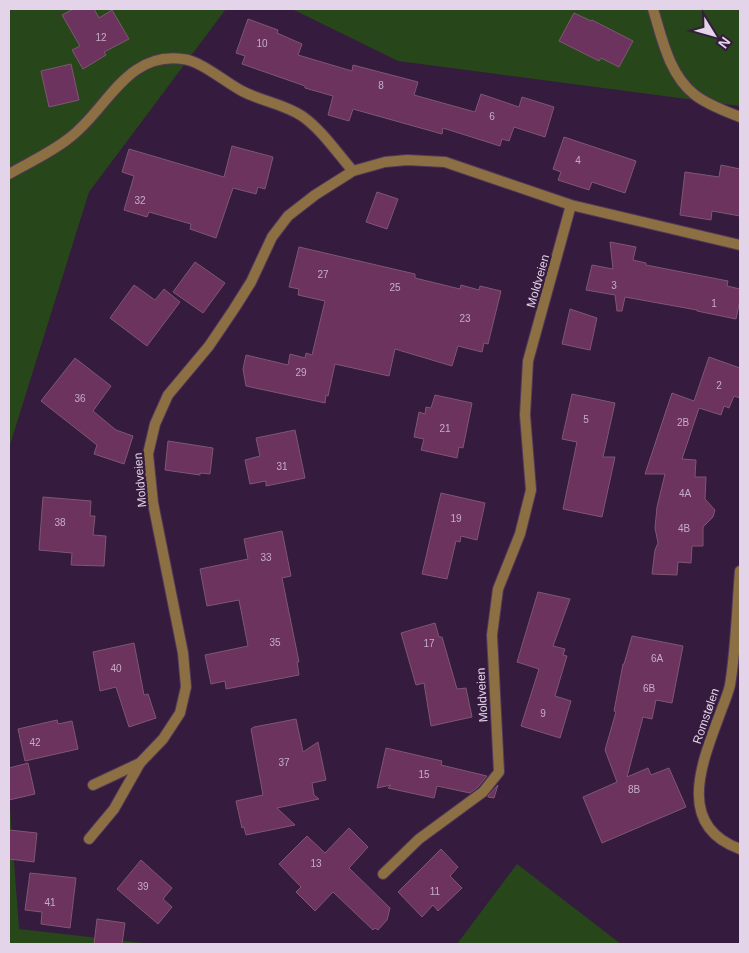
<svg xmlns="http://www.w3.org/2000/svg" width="749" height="953" font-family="Helvetica,sans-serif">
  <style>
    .green { fill: #27471a }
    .building { fill: #6b335d; stroke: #7f5673 }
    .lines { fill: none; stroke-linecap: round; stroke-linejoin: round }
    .service-casing { stroke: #513959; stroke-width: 12 }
    .minor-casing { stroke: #513959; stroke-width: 12 }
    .service { stroke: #8c6f43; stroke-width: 10 }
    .minor { stroke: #8c6f43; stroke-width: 10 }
    .labels { text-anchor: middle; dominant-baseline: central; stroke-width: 5; stroke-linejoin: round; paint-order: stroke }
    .number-label { font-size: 10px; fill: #c6acc7 }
    .street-label { font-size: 12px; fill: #e4d4ea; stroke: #351b3d }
  </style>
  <rect width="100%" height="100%" fill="#351b3d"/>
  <path class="green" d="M 9,9 L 226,9 L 89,192 L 9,448 Z
    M 292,9 L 740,9 L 740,106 L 398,61 Z
    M 9,794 L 19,929 L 152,944 L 9,944 Z
    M 517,864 L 621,944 L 457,944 Z"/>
  <path class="building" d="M 73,9 L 94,9 L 99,18 L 112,10 L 129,39 L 104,52 L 106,55 L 83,69 L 72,50 L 80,46 L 62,15 Z
    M 574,13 L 591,21 L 592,20 L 633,41 L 619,67 L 601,58 L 599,61 L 559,41 Z
    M 248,19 L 278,30 L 277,33 L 302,44 L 298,55 L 352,71 L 353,65 L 418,82 L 414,95 L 475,112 L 481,94 L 519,107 L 522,97 L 554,107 L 545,137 L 514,127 L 509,141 L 502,139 L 500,146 L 443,128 L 442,134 L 353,109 L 349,121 L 328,115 L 333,96 L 305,88 L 305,86 L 242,64 L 245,56 L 236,53 Z
    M 71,64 L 79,100 L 49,107 L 41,71 Z
    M 564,137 L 636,161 L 625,193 L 592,182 L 589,190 L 558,180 L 561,172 L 553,169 Z
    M 232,146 L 273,157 L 265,189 L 258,187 L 256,194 L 233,188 L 216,238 L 190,229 L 191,224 L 149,212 L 147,217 L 124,210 L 134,176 L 122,172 L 129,149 L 224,177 Z
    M 721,165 L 740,169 L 740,216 L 712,211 L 711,220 L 680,215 L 685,172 L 719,177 Z
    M 377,192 L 398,199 L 387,229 L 366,222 Z
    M 610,242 L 636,247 L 633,260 L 646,263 L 646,265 L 728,281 L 727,286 L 740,289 L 740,300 L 736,319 L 697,311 L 697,310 L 625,297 L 622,311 L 617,311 L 615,295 L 586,290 L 592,265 L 613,269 Z
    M 299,247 L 415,274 L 415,278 L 460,289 L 461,285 L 479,290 L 480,286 L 501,291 L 488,344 L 484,343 L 482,352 L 458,346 L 452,366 L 395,349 L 389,376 L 335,364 L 328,396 L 326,395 L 325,403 L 246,386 L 243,369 L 246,355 L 288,365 L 290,354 L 305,358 L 306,353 L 312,355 L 325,301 L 298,295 L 299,289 L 289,287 Z
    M 195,262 L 225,283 L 203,313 L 173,292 Z
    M 134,285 L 155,300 L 164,289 L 180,302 L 147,346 L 110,318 Z
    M 570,309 L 597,318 L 590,350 L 562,344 Z
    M 709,357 L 740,368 L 740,398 L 734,396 L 729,408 L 724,406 L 721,415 L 699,408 L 682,459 L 696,460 L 695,477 L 706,477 L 705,499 L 715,510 L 713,517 L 703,527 L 703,546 L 692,546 L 691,563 L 678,562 L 677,575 L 652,574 L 655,550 L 658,543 L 655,528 L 657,507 L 665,474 L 645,474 L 672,393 L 694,401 Z
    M 75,358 L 111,386 L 93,411 L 116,430 L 133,436 L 124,464 L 94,454 L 97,445 L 41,401 Z
    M 572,394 L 615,403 L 603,457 L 615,457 L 602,517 L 563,509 L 577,442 L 562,439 Z
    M 435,395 L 472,403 L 463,448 L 459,447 L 457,458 L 421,450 L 424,439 L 414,437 L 419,412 L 425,414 L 426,407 L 431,408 Z
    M 295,430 L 305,478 L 266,486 L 266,481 L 250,484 L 245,460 L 260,456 L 256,438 Z
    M 168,441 L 213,448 L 210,474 L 200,473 L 200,475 L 165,470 Z
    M 441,493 L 485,503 L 477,540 L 461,536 L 460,542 L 456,541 L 447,579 L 422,574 Z
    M 43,497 L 91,501 L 90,516 L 95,516 L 93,535 L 106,536 L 104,566 L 71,565 L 72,553 L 39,550 Z
    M 282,531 L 291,576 L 282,578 L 299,662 L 297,662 L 299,675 L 226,689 L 225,681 L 211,684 L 205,655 L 248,646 L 239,600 L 207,606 L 200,569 L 248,559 L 244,539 Z
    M 538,592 L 570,599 L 553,646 L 565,649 L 563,655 L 567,656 L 555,696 L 571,701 L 560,738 L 521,726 L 539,669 L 517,662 Z
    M 435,623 L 439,637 L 442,637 L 457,689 L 466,688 L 472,717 L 431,726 L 424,683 L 416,685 L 401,633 Z
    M 632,636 L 683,646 L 672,703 L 656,700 L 652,719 L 643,717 L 627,777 L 648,768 L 651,775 L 669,768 L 686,807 L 602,843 L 583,797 L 617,782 L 605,750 L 616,712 L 614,711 L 623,664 L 624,664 Z
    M 134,643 L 144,695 L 148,694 L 156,718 L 129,727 L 116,687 L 100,691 L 93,652 Z
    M 296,719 L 303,752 L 318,742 L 326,780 L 312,783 L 314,795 L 319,799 L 277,808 L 295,825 L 246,835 L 244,827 L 242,828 L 236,801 L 263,795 L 251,729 L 254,727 Z
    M 57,720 L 58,724 L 72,721 L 78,749 L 25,761 L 18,729 Z
    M 386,748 L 442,761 L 441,765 L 487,776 L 478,787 L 470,793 L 437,786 L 434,798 L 388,788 L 391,785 L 377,788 Z
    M 28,763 L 35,794 L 9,800 L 9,768 Z
    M 498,785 L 494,798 L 488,797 L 488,796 Z
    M 349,828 L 368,847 L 349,868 L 390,908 L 387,920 L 378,930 L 375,928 L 373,930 L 333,892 L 315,911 L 296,892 L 301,887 L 279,864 L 307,836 L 325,853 Z
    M 9,830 L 37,833 L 34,862 L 9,859 Z
    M 441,849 L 458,867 L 450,876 L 462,888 L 438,911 L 433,905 L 422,917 L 398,892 Z
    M 141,860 L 172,888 L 163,899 L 172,907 L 158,924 L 117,889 Z
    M 30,873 L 76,878 L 70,928 L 41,924 L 42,912 L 25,910 Z
    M 97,919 L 125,923 L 122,944 L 94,944 Z"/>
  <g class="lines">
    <g class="service-casing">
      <path id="service" d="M 89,839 L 114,809 L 140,763"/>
    </g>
    <g class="minor-casing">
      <path id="minor" d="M 653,9 C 662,38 669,75 695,95 C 708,105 725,111 740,117
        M 9,174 C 28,163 50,153 68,139 C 107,111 125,51 183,59 C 201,61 225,82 242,91 C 261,101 284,104 302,116 C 322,130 337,153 353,171
        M 740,571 C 737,608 736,649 730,685 C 728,694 724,703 721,711 C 704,758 673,825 740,849
        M 93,785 L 140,763 L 163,739 L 180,713 L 186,687 L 183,653 L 153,503 L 148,454 L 155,424 L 168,395 L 209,346 L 234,309 L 251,282 L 272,237 L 288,216 L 315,195 L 353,171 L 385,162 L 407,160 L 445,162 L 571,205 L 740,245
        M 383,874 L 419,839 L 483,792 L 499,772 L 492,635 L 498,589 L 520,534 L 531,490 L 525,415 L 528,361 L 571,205"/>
    </g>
    <use href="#service" class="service"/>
    <use href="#minor" class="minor"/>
  </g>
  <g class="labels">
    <g class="number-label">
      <text x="101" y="37">12</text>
      <text x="262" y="43">10</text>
      <text x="381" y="85">8</text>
      <text x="492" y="116">6</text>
      <text x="578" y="160">4</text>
      <text x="140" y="200">32</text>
      <text x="323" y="274">27</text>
      <text x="614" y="285">3</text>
      <text x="395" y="287">25</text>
      <text x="714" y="303">1</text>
      <text x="465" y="318">23</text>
      <text x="301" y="372">29</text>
      <text x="719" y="385">2</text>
      <text x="80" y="398">36</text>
      <text x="586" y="419">5</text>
      <text x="683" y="422">2B</text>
      <text x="445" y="428">21</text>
      <text x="282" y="466">31</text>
      <text x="685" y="493">4A</text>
      <text x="456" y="518">19</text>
      <text x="60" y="522">38</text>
      <text x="684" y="528">4B</text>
      <text x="266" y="557">33</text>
      <text x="275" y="642">35</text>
      <text x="429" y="643">17</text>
      <text x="657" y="658">6A</text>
      <text x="116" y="668">40</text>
      <text x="649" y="688">6B</text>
      <text x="543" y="713">9</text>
      <text x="35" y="742">42</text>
      <text x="284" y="762">37</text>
      <text x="424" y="774">15</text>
      <text x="634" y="789">8B</text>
      <text x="316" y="863">13</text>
      <text x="143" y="886">39</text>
      <text x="435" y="891">11</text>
      <text x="50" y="902">41</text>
    </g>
    <g class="street-label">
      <text transform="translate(538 281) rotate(-74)">Moldveien</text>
      <text transform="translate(140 480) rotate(-95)">Moldveien</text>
      <text transform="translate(482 695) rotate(-93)">Moldveien</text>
      <text transform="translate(706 716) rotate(-71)">Romstølen</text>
    </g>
  </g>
  <rect width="749" height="953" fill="none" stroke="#e4d4ea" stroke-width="20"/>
  <g transform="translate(714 35) rotate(127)" stroke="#351b3d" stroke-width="4" paint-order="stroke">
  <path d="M0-4L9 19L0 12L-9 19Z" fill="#e4d4ea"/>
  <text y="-8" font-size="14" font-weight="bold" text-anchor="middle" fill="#e4d4ea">N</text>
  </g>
</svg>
